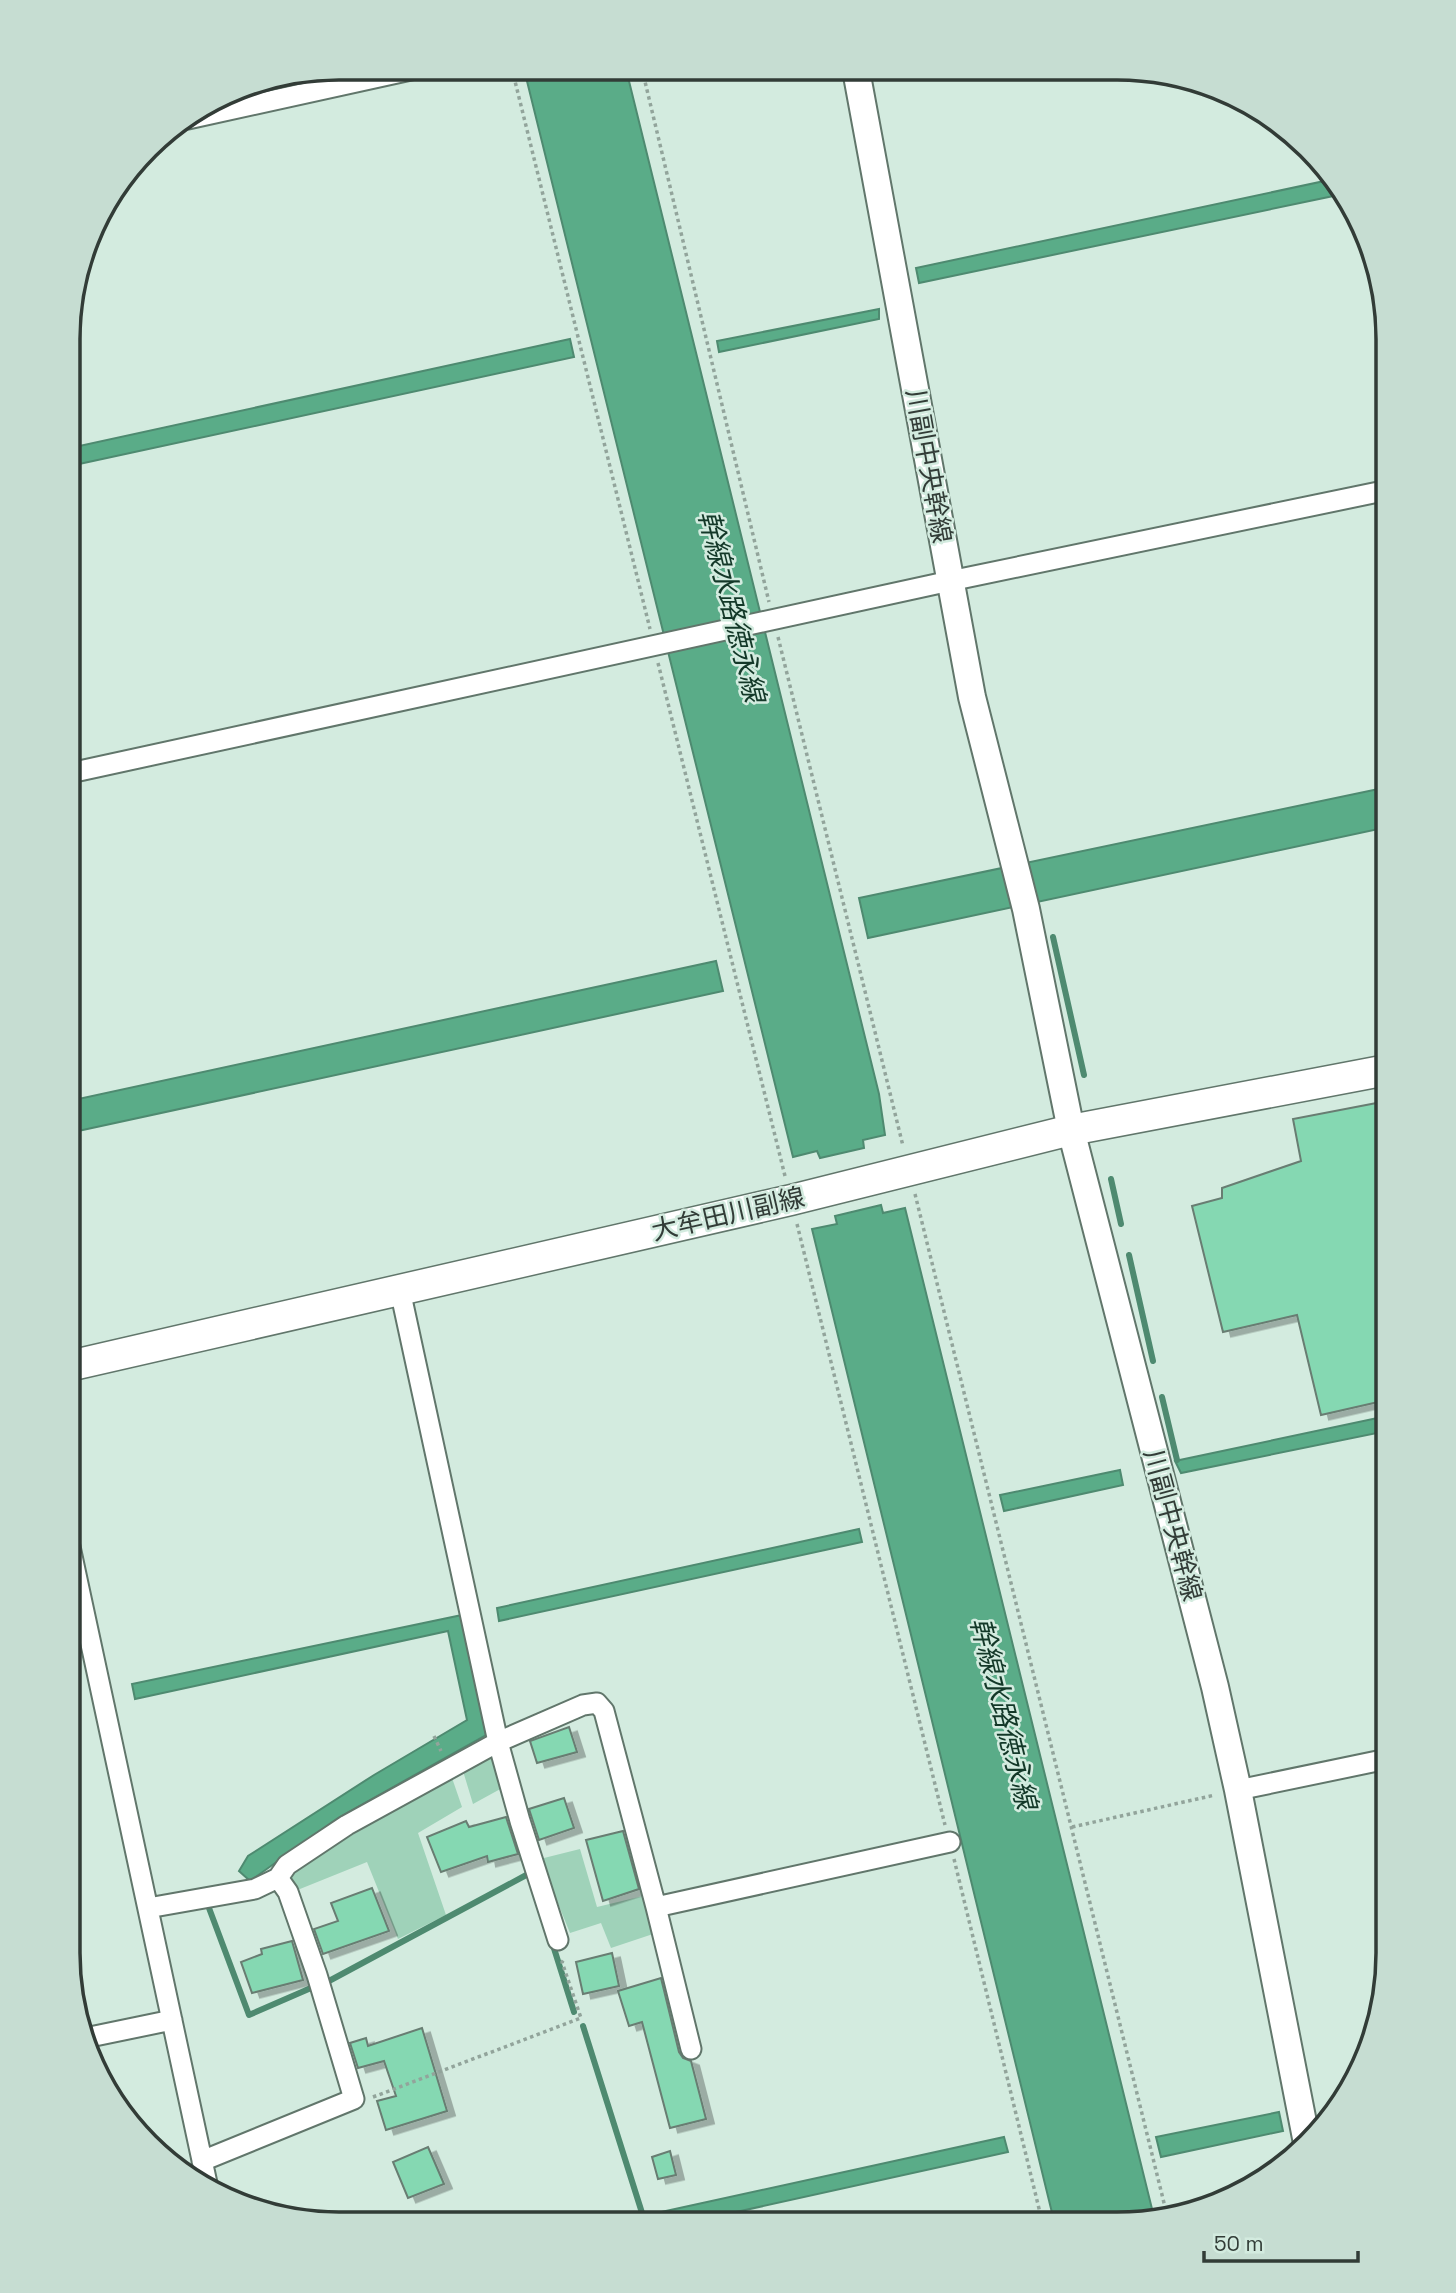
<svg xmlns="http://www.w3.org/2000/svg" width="1456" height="2293" font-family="'Space Grotesk','Noto Sans JP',sans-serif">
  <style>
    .green { fill: #9fd2b9 }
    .water { fill: #5aac88; stroke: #4e8a70; stroke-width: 2 }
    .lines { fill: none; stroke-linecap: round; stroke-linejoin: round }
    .stream { stroke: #4e8a70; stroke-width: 6 }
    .building { fill: #85d8b2; stroke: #687d72; stroke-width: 2; filter: url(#shadow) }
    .street-casing { stroke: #61766b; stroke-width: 23 }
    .secondary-casing { stroke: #61766b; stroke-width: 30 }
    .primary-casing { stroke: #61766b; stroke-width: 33 }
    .path { stroke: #92a49b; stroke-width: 3.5; stroke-dasharray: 3.5 3.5; stroke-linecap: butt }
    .street { stroke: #fff; stroke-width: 19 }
    .secondary { stroke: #fff; stroke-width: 26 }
    .primary { stroke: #fff; stroke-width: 30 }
    .labels { text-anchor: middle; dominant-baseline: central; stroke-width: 5; stroke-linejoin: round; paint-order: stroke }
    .street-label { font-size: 26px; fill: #323c37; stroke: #d3ebdf }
    .water-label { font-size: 28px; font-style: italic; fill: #133828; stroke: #d3ebdf }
    .rim { fill: none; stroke: #323c37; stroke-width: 3.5 }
  </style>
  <defs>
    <filter id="shadow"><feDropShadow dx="8" dy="4.5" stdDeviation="0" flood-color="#0004"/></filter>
  </defs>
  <rect width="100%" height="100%" fill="#d3ebdf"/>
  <path class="green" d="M 494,1754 L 504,1787 L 473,1804 L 463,1771 Z
    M 451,1775 L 462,1807 L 418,1833 L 446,1915 L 398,1939 L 367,1862 L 295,1891 L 290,1873 Z
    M 580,1849 L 597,1907 L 647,1895 L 653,1934 L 611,1948 L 601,1923 L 570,1933 L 540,1859 Z"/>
  <path class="water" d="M 524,69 L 626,69 L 879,1094 L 885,1135 L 863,1140 L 864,1148 L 820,1158 L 817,1151 L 793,1157 Z
    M 1334,179 L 1343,194 L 919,283 L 916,268 Z
    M 879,309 L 879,319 L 719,352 L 717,341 Z
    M 570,339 L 574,357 L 70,466 L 70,448 Z
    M 1388,787 L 1388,827 L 868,938 L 859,898 Z
    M 716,961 L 723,991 L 69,1133 L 69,1101 Z
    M 881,1205 L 883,1213 L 905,1208 L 1154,2217 L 1117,2225 L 1055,2225 L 812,1229 L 837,1224 L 835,1216 Z
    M 1387,1416 L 1387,1431 L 1181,1473 L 1175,1461 Z
    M 1120,1470 L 1123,1485 L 1004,1511 L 1000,1495 Z
    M 859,1529 L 862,1542 L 499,1621 L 497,1608 Z
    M 462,1615 L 486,1735 L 338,1818 L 250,1881 L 239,1871 L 248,1856 L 374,1775 L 467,1720 L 448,1631 L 135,1699 L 132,1684 Z
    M 1279,2112 L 1283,2131 L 1161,2157 L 1156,2137 Z
    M 1004,2137 L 1008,2152 L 682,2224 L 618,2223 L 643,2216 Z"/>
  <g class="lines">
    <path class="stream" d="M 1053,937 L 1084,1075
      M 1111,1179 L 1121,1224
      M 1129,1255 L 1153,1361
      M 1162,1397 L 1177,1460
      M 209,1908 L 249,2015 L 311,1988
      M 552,1942 L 574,2012
      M 329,1981 L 530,1873
      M 583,2026 L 643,2216"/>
  </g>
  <path class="building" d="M 1387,1101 L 1387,1400 L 1321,1415 L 1297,1315 L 1223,1332 L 1192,1206 L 1222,1198 L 1222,1188 L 1301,1161 L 1293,1119 Z
    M 569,1727 L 577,1752 L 537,1763 L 530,1741 Z
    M 564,1798 L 574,1828 L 539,1840 L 529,1809 Z
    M 506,1817 L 518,1854 L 488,1862 L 487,1856 L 441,1872 L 427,1837 L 466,1821 L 469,1827 Z
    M 623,1831 L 639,1889 L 603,1901 L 586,1840 Z
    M 372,1888 L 389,1931 L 323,1954 L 314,1929 L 338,1921 L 331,1903 Z
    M 292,1941 L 303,1980 L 252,1993 L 241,1962 L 262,1954 L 261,1949 Z
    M 612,1953 L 619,1986 L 583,1994 L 576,1962 Z
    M 661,1978 L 679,2052 L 683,2058 L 691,2061 L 706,2119 L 670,2128 L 642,2022 L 629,2026 L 618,1991 Z
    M 422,2028 L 447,2111 L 386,2130 L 377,2101 L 396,2096 L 384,2061 L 358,2068 L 350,2043 L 366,2038 L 368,2046 Z
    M 428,2147 L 444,2184 L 408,2198 L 393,2162 Z
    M 670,2151 L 676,2175 L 658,2179 L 652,2157 Z"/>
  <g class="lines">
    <g class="street-casing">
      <path id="street" d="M 188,119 L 420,68
        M 70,773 L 950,581 L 1388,490
        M 69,1542 L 208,2188
        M 1238,1790 L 1387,1759
        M 656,1907 L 950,1842
        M 148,1908 L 255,1889 L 278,1878 L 287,1865 L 347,1825 L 498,1742 L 400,1290
        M 558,1940 L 520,1821 L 498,1742 L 583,1705 L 597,1703 L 604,1711 L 656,1907 L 691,2049
        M 85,2038 L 172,2020
        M 202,2161 L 354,2099 L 317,1975 L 288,1892 L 278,1878"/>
    </g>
    <g class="secondary-casing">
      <path id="secondary" d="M 856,70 L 972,697 L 1026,909 L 1071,1130 L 1215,1687 L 1238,1790 L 1307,2143"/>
    </g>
    <g class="primary-casing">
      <path id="primary" d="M 69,1366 L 791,1200 L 1071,1130 L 1387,1070"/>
    </g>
    <path class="path" d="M 512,69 L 650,629
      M 642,69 L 769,602
      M 778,637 L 903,1146
      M 658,663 L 785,1176
      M 915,1194 L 1167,2215
      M 797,1224 L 945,1825
      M 434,1736 L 441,1751
      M 1072,1827 L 1215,1795
      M 954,1859 L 1043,2225
      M 373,2097 L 581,2018 L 562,1962 L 565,1958"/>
    <use href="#street" class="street"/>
    <use href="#secondary" class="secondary"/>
    <use href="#primary" class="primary"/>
  </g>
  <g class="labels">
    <g class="street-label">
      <text transform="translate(929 466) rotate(80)">川副中央幹線</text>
      <text transform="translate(728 1214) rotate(-13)">大牟田川副線</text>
      <text transform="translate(1173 1525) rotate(75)">川副中央幹線</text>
    </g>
    <g class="water-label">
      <text transform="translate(732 606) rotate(76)">幹線水路徳永線</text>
      <text transform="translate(1004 1713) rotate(76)">幹線水路徳永線</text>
    </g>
  </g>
  <path d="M0 0H1456V2293H0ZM339 80H1117A259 259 0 0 1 1376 339V1953A259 259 0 0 1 1117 2212H339A259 259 0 0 1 80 1953V339A259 259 0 0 1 339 80Z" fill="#c6ddd2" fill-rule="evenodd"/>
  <path class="rim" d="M339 80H1117A259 259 0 0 1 1376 339V1953A259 259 0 0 1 1117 2212H339A259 259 0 0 1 80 1953V339A259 259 0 0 1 339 80Z"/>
  <path d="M1204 2251v10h154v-10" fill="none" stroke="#323c37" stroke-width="3.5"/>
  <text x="1214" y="2251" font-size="21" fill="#323c37" stroke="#d3ebdf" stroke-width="5" paint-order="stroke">50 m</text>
</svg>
